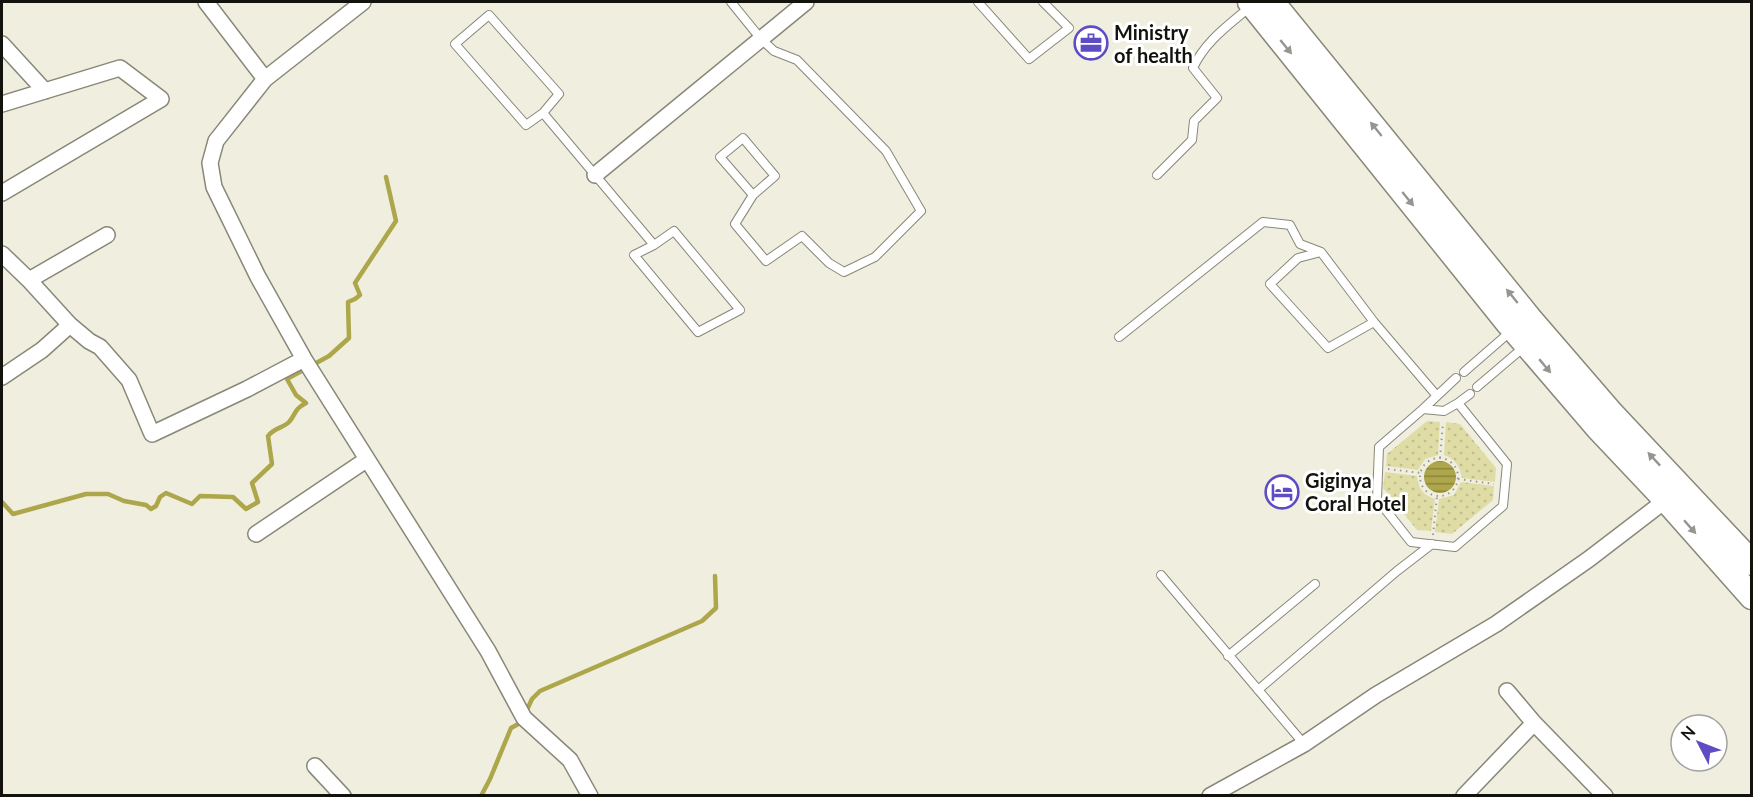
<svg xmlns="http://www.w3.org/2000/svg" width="1753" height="797" font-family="Lato,sans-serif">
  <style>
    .grass { fill: url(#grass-dots) }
    .water { fill: url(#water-rules) }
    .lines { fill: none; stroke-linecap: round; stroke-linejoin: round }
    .stream { stroke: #ada64b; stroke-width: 4.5 }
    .lane-casing { stroke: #888778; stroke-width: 10 }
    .street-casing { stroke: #888778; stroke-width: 18 }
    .primary-casing { stroke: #888778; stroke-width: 27 }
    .path { stroke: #99988c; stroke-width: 2; stroke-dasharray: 1.5 4.5; stroke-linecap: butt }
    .lane { stroke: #fff; stroke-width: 8 }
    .street { stroke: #fff; stroke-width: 15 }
    .primary { stroke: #fff; stroke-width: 24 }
    .oneway { fill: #959592 }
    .labels { text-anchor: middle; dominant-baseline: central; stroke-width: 6; stroke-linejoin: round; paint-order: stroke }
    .poi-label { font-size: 20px; font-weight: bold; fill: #13130d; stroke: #fff; text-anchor: start }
  </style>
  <defs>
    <pattern id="grass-dots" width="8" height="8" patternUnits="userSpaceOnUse" patternTransform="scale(1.5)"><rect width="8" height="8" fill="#e0dca6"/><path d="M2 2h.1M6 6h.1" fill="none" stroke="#bfbc8e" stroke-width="1.8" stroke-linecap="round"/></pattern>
    <pattern id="water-rules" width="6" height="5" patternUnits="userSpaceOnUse" patternTransform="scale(1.5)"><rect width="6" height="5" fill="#ada64b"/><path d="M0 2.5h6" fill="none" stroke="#8c863d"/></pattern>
  </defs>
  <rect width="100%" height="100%" fill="#f0efdf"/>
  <path class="grass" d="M 1427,421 L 1440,422 L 1438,455 L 1425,459 L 1418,470 L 1386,466 L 1387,454 Z
    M 1446,422 L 1460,424 L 1496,468 L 1495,482 L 1462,478 C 1460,466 1455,459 1444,455 Z
    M 1385,472 L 1417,476 C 1418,488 1423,495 1435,499 L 1431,531 L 1417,530 L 1383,488 Z
    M 1461,482 L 1494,486 L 1493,500 L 1452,534 L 1435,532 L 1439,499 L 1454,495 Z"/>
  <path class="water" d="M1424 477a16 16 0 1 1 32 0a16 16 0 1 1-32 0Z"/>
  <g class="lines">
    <path class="stream" d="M 2,502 L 13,514 L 86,494 L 108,494 L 124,501 L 146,505 L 151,509 L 156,506 L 160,497 L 166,493 L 192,504 L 200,496 L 233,497 L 246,509 L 258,502 L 252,483 L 272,464 L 268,436 C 274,428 283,428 289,422 C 297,413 293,410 306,403 L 296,395 L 287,379 L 329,356 L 349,338 L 348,302 L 355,299 L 360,295 L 355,283 L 396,221 L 386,177
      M 525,714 L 532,699 L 540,691 L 702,621 L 716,608 L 715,576
      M 481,796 L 490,779 L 511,728 L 522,722"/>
    <g class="lane-casing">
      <path id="lane" d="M 731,2 L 761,39 L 774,51 L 797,60 L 886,151 L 921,211 L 875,257 L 844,272 L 829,263 L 802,236 L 766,261 L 735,224 L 753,195 L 775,176 L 743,138 L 720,157 L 753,195
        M 978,2 L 1029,59 L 1069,28 L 1043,2
        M 543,113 L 559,94 L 489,15 L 455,44 L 526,125 L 543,113 L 654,245 L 674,231 L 740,310 L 698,332 L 634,255 L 654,245
        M 1157,175 L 1192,140 L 1194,121 L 1217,98 L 1193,68 C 1205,41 1229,25 1251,6
        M 1321,252 L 1298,258 L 1270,284 L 1328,348 L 1374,322
        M 1119,337 L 1263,222 L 1290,225 L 1300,244 L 1321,252 L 1374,322 L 1437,396
        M 1464,372 L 1510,332
        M 1477,387 L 1524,347
        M 1458,403 L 1507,464 L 1503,506 L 1455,547 L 1411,542 L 1377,499 L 1379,447 L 1423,409 L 1444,411 Z
        M 1458,403 L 1470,394
        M 1423,409 L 1456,378
        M 1161,575 L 1304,744
        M 1228,656 L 1315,584
        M 1258,690 L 1397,571 L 1432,544"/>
    </g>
    <g class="street-casing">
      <path id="street" d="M 206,2 L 265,79
        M 363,2 L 265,79 L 216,141 L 210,163 L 214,187 L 258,277 L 304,359 L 488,651 L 524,718 L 570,760 L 590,796
        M 2,44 L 45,91
        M 2,104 L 120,68 L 161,99 L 2,193
        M 595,175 L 806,2
        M 2,254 L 29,280 L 70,325 L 89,341 L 100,347 L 129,380 L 152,434 L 247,389 L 304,359
        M 29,280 L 107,235
        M 2,377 L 42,350 L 70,325
        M 256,534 L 366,460
        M 1507,691 L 1534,723 L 1605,796
        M 315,766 L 343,796
        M 1210,796 L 1304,744 L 1376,695 L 1496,624 L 1589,559 L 1666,500
        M 1464,796 L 1534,723"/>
    </g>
    <g class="primary-casing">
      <path id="primary" d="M 1250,2 L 1508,323 L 1598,428 L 1666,500 L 1752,597
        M 1272,2 L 1530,319 L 1612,414 L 1752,563"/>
    </g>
    <path class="path" d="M1420 477a19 19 0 1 1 38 0a19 19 0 1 1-38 0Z
      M 1440,458 L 1443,423
      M 1388,469 L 1421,473
      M 1458,479 L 1494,484
      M 1433,535 L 1437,496"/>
    <use href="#lane" class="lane"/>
    <use href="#street" class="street"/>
    <use href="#primary" class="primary"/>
  </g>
  <defs><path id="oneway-solid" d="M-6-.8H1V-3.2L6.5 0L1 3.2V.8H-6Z" transform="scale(1.5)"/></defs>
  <g class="oneway">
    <use href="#oneway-solid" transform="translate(1286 47) rotate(51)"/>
    <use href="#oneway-solid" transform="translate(1376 129) rotate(-129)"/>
    <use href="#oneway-solid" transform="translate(1408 199) rotate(51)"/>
    <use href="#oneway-solid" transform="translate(1512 296) rotate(-129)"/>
    <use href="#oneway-solid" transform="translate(1545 366) rotate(50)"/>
    <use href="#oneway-solid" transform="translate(1654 459) rotate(-133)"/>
    <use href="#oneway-solid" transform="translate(1690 527) rotate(49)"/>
  </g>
  <defs>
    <g id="office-ring" transform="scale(1.725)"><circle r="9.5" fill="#fff" stroke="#5e4cc4" stroke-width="1.5"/><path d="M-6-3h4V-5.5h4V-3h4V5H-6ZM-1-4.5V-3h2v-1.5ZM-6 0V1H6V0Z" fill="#5e4cc4"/></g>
    <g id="hotel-ring" transform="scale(1.725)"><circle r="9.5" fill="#fff" stroke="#5e4cc4" stroke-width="1.5"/><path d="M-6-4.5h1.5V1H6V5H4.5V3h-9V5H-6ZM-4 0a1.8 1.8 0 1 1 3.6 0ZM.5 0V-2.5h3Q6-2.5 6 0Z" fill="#5e4cc4"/></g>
  </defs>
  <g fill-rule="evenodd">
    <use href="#office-ring" x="1091" y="43"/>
    <use href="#hotel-ring" x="1282" y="492"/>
  </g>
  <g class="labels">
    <g class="poi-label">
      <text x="1114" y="32">Ministry<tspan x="1114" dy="23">of health</tspan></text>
      <text x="1305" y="480">Giginya<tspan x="1305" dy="23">Coral Hotel</tspan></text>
    </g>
  </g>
  <rect width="1753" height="797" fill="none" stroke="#13130d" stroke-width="6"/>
  <g transform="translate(1699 743) rotate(312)"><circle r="28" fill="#ffffff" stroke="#a1a19e" stroke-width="1.5"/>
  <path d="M0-4.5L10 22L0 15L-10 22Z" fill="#5e4cc4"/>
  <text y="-9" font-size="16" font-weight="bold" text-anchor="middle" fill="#13130d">N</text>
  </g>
</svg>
